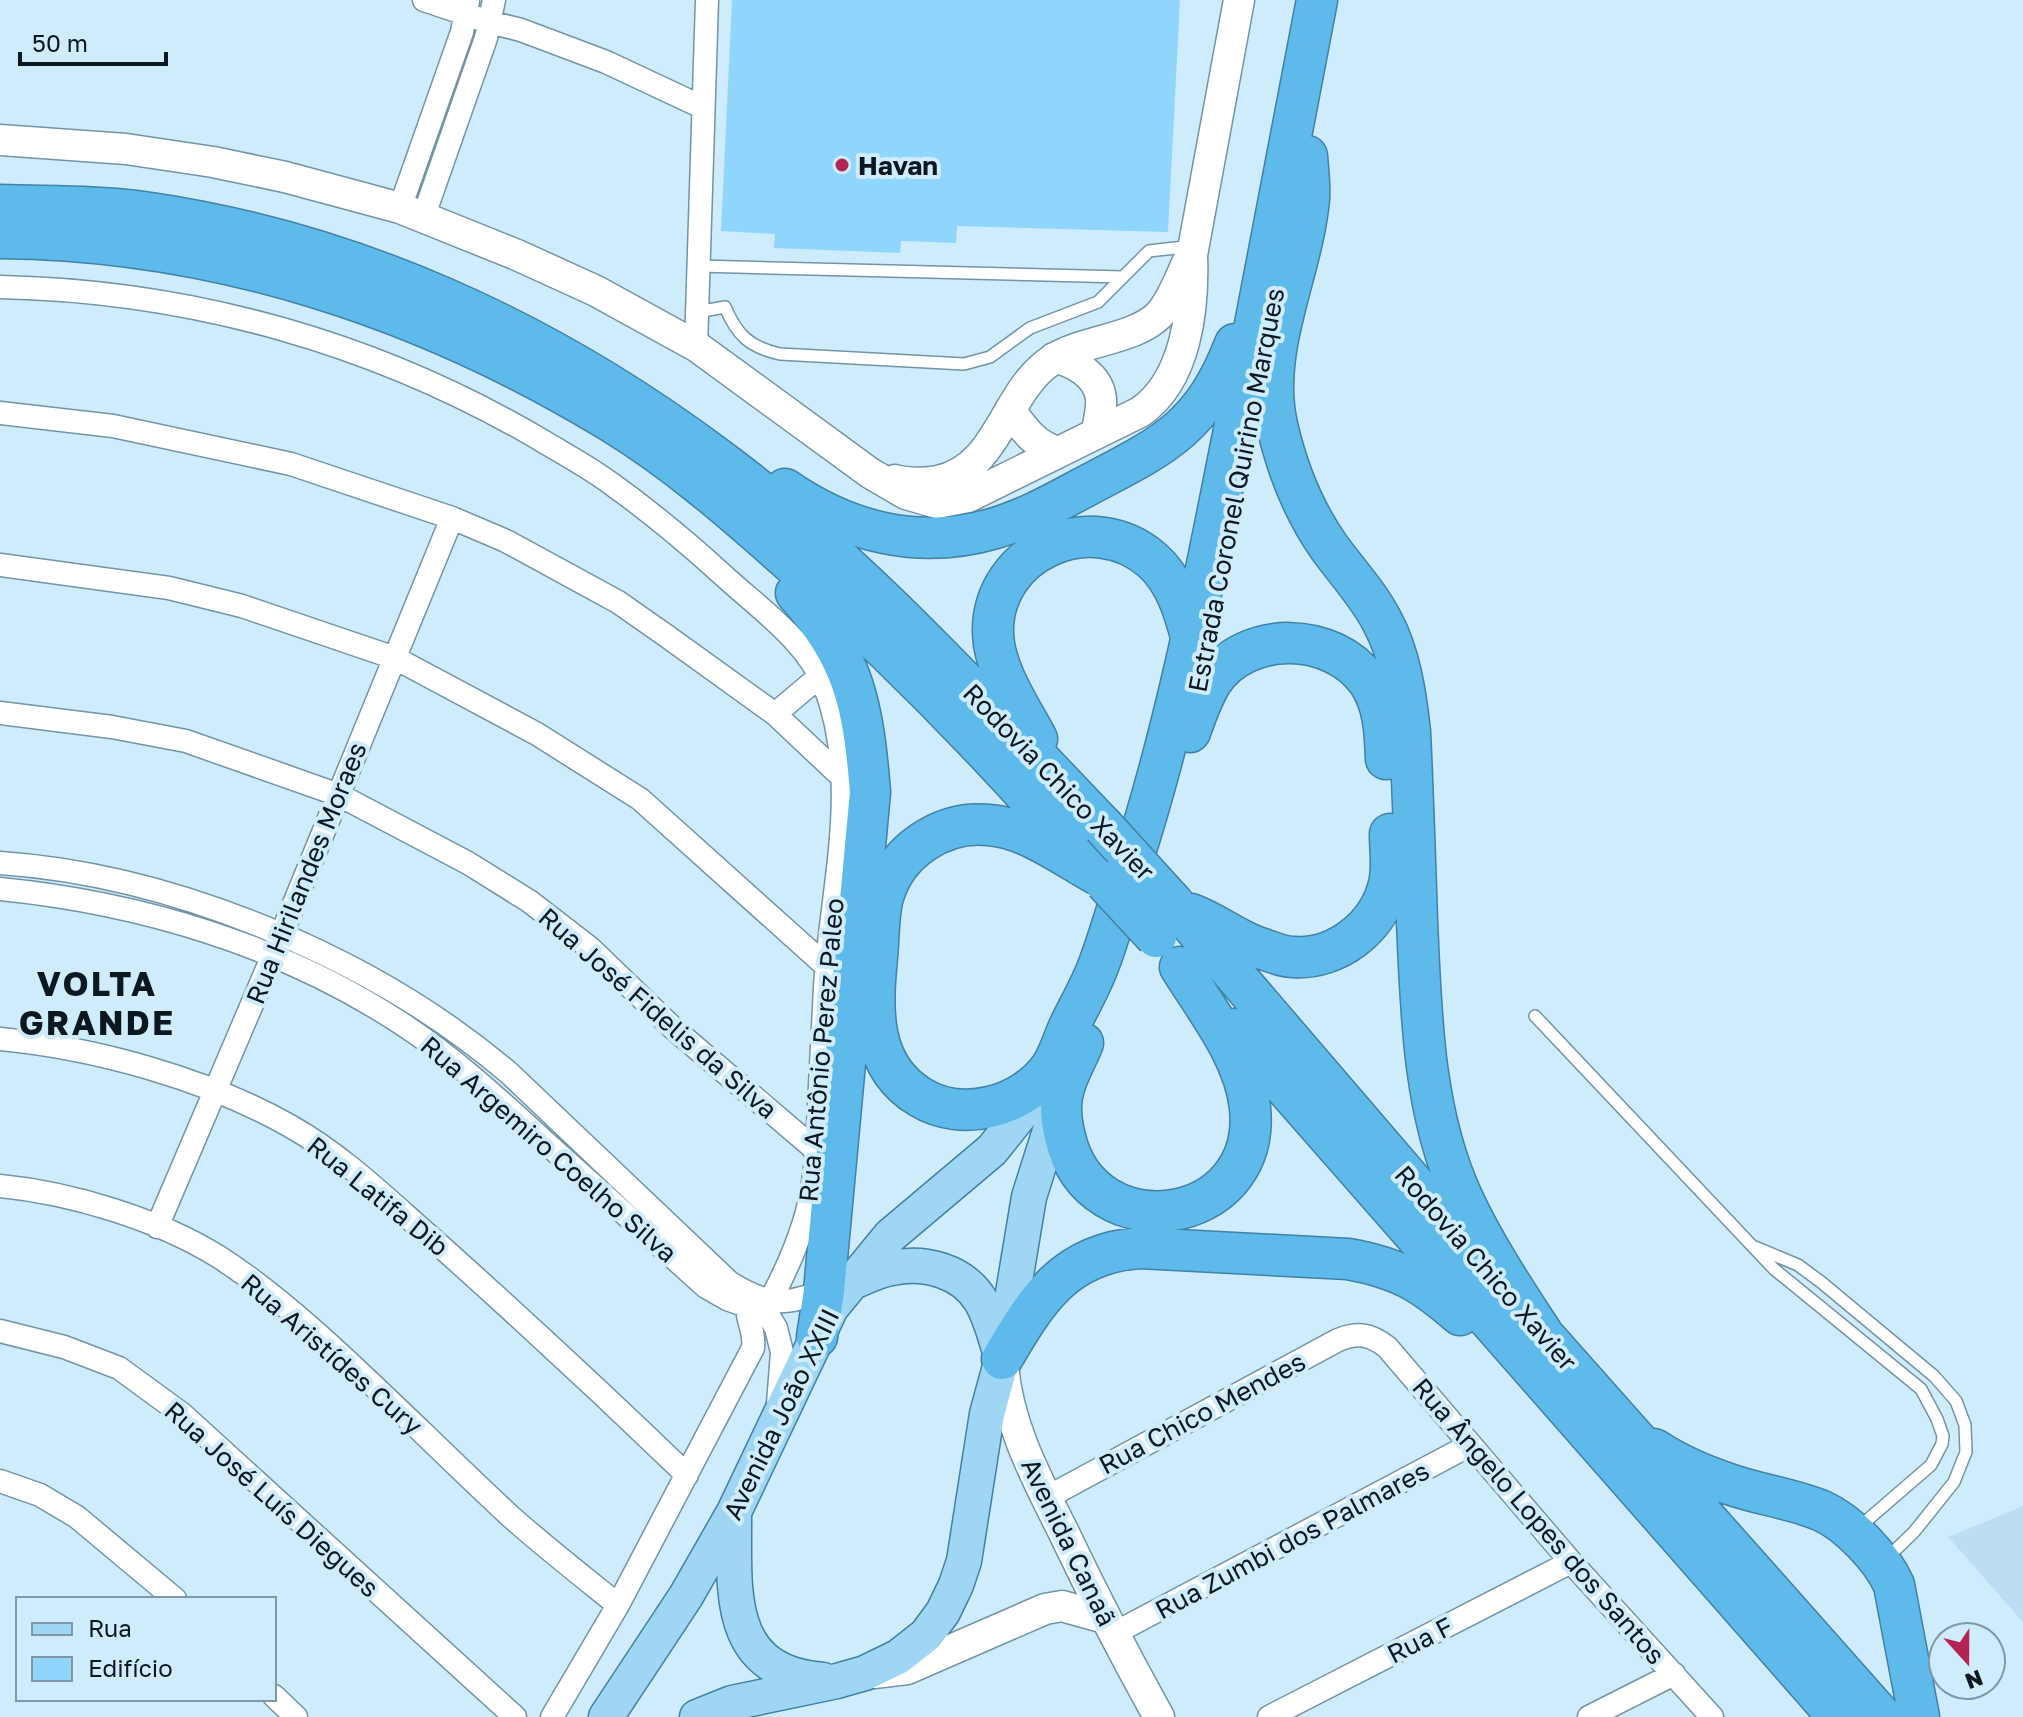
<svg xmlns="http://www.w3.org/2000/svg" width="2023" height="1717" font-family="'Golos Text',sans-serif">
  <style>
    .built { fill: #bddef2 }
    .building { fill: #90d5fc }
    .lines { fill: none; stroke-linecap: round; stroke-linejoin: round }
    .lane-casing { stroke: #7294a7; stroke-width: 14 }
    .street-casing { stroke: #7294a7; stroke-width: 25 }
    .secondary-casing { stroke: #7294a7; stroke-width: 33 }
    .primary-casing { stroke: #4181a4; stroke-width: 37 }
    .highway-casing { stroke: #4181a4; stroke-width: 43 }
    .lane { stroke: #fff; stroke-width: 11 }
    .street { stroke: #fff; stroke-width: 22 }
    .secondary { stroke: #fff; stroke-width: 30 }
    .primary { stroke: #9ed6f3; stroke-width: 34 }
    .highway { stroke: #5ebaeb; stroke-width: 40 }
    .highway-bridge-casing { stroke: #4181a4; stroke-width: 43; stroke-linecap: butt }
    .highway-bridge { stroke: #5ebaeb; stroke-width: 40 }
    .poi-dot { fill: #b32454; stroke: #cfecfd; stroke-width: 3 }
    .labels { text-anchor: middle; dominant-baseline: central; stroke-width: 8; stroke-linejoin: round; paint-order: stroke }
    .poi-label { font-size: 26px; font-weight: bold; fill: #0b1820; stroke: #cfecfd; text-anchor: start }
    .street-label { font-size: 26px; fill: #0b1820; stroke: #cfecfd }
    .district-label { font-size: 34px; font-weight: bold; letter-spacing: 2px; fill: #0b1820; stroke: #cfecfd }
  </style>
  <rect width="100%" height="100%" fill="#cfecfd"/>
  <path class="built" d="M 2023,1506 L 2023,1622 L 1948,1537 Z"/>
  <path class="building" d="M 732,0 L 1180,0 L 1168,232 L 957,226 L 956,243 L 901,241 L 900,253 L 774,248 L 775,234 L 721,231 Z"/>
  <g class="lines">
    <g class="lane-casing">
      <path id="lane" d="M 699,266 L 1123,277
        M 697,312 L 725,307 C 737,335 749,347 780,354 L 964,364 L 990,357 L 1030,328 L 1098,302 L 1149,251 L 1193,246
        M 1535,1016 L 1774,1269 L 1921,1389 L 1937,1419 L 1943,1436 L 1942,1444 L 1931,1465 L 1857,1529
        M 1755,1247 L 1798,1265 L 1821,1282 L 1934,1376 L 1956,1401 L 1965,1425 L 1966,1452 L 1954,1482 L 1914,1532 L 1886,1559"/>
    </g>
    <g class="street-casing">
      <path id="street" d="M 424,0 L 489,22 L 521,30 L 606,62 L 702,107
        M 400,208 L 462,32 L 468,1
        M 423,218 L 486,38 L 494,0
        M 0,287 C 193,291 380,344 546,443 C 568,456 592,469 613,485 C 652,513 689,544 724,576 C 760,609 807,641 825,687 C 862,785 831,887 825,987 C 823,1027 821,1067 819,1106 C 817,1146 816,1187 803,1225 C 794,1254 779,1285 764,1312
        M 696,346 L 707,0
        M 0,413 L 113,426 L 291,464 L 452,518 L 506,541 L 618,602 L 668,637 L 775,714 L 844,779
        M 0,565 L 169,588 L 242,606 L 395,658 L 537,734 L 640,799 L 826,966
        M 0,713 L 112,727 L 186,741 L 339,795 L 468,863 L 529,901 L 590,948 L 674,1029 L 817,1151
        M 775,714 L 820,676
        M 0,863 C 176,875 375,959 509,1073 L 729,1282 C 772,1309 785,1304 830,1289
        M 0,889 C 140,903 281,945 399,1022 C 452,1056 498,1099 544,1141 C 598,1190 652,1239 706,1287 L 727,1299 L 764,1312 L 770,1318 L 776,1328 L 782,1352 L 778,1404
        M 0,1039 C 95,1048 207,1079 290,1126 C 345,1157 390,1202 437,1243 C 522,1319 605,1396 687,1475
        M 0,1186 C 71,1193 158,1219 219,1257 C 289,1302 361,1374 422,1432 C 451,1460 480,1488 510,1516 C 545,1547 582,1576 618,1605
        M 157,1227 L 273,955 L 452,518
        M 0,1331 L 64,1347 L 119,1368 L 182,1414 L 515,1717
        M 0,1481 L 40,1495 L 77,1517 L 175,1599
        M 1046,1498 L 1338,1340 C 1358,1332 1370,1334 1387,1347 L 1571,1562 L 1712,1717
        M 1113,1634 L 1470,1445
        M 274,1696 L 296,1717
        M 552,1717 L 618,1605 L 753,1348 C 756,1329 742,1314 749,1296
        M 1269,1717 L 1571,1562
        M 1589,1717 L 1674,1674"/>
    </g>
    <g class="secondary-casing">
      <path id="secondary" d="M 0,140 L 126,149 L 213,162 L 285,177 L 400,208 L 517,255 L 596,291 L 696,346 L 870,473 L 906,494 L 937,503 L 968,497 L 1140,412 C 1187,380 1194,307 1192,255 L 1239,0
        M 1054,358 C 1074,361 1099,376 1101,399 C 1102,410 1098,422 1097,432
        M 1010,410 C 1024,429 1034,445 1058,452
        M 895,480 C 909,484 924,483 938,481 C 1000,468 1004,391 1052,360 C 1082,340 1134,340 1159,315 C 1172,301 1180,278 1188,261
        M 1003,1365 C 1008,1426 1036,1477 1063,1531 C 1093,1594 1125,1656 1159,1717
        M 874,1673 L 907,1669 L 1045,1609 L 1062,1606 L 1105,1618"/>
    </g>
    <g class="primary-casing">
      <path id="primary" d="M 850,1283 C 864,1278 878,1270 892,1268 C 925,1261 963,1271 981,1301 C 991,1318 995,1337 1001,1355
        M 734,1512 C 735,1587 722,1672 823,1680
        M 606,1717 L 686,1596 L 734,1512 L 831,1308 L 890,1236 L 992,1150 L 1024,1110 L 1042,1081
        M 697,1717 L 732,1703 L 837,1681 L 865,1673 L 898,1657 L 926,1635 L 943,1612 L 956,1585 L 964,1561 L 987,1414 L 1002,1359 L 1029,1197 L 1060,1099"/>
    </g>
    <g class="highway-casing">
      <path id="highway" d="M 1307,156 C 1308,170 1310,185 1309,199 C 1302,274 1260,348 1277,425 C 1287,469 1303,510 1329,547 C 1347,572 1368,594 1382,621 C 1400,654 1406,695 1410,732 C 1413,795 1415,858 1417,921 C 1421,1013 1423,1112 1462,1197 C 1485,1247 1516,1293 1546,1339
        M 0,205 C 48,206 97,206 144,212 C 353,242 545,330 713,455 C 855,559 981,699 1103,826
        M 0,238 C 218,240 424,308 610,421 C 674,460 732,510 788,560 C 891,651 987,749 1078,853
        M 785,489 C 847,532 918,550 992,529 C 1027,519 1060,500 1092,483 C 1167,444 1203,426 1235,344
        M 796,593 C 855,658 863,707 870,792 L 824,1291 L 817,1337
        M 1190,732 C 1196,715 1202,697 1212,681 C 1247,629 1333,632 1368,681 C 1384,704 1385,732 1386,759
        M 1037,739 C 1020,707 994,670 993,633 C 991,551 1092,507 1152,560 C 1175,580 1185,612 1192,641
        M 1098,875 C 1065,857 1028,828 989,825 C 942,820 896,851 883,897 C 878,916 879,938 877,957 C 872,1009 869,1066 920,1097 C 962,1123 1023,1107 1051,1067 C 1059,1055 1063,1040 1069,1027 C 1079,1006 1091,986 1099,964 C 1111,932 1120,898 1131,865 C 1174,733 1201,597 1228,460 C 1259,307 1288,154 1317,0
        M 1173,903 L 1475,1255
        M 1191,914 C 1216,923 1238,942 1263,949 C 1272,952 1283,957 1293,957 C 1337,960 1379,927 1389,884 C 1393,868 1390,850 1390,834
        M 1234,1029 L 1838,1717
        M 1083,1043 C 1077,1058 1068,1073 1064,1088 C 1059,1103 1061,1121 1065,1137 C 1091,1251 1262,1228 1250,1108 C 1245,1057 1206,1009 1180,967
        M 1529,1319 L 1882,1717
        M 1002,1359 C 1037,1299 1065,1253 1140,1248 L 1348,1259 C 1399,1268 1422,1282 1460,1315
        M 1654,1449 C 1678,1465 1704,1476 1732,1485 C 1761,1495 1794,1499 1822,1511 C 1849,1523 1882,1558 1894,1585 L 1919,1717"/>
    </g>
    <use href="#lane" class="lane"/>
    <use href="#street" class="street"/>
    <use href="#secondary" class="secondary"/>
    <use href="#primary" class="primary"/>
    <use href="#highway" class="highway"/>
    <g class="highway-bridge-casing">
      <path id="highway-bridge" d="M 1103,826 L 1173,903
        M 1105,882 L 1156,937"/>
    </g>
    <use href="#highway-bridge" class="highway-bridge"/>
  </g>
  <circle class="poi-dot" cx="842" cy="165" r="8"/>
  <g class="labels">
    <g class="poi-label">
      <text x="858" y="165">Havan</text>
    </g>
    <g class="street-label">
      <text transform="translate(1236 490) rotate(-79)">Estrada Coronel Quirino Marques</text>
      <text transform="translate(1059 782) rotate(46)">Rodovia Chico Xavier</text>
      <text transform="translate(306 873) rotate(-68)">Rua Hirilandes Moraes</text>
      <text transform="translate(658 1013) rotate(41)">Rua José Fidelis da Silva</text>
      <text transform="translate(821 1050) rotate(-85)">Rua Antônio Perez Paleo</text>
      <text transform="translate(549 1149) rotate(41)">Rua Argemiro Coelho Silva</text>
      <text transform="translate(378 1196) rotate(39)">Rua Latifa Dib</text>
      <text transform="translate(1486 1268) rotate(49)">Rodovia Chico Xavier</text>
      <text transform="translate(332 1354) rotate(41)">Rua Aristídes Cury</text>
      <text transform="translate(1202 1413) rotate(-28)">Rua Chico Mendes</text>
      <text transform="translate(781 1414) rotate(-64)">Avenida João XXIII</text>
      <text transform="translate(272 1499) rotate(42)">Rua José Luís Diegues</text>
      <text transform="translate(1539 1521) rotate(49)">Rua Ângelo Lopes dos Santos</text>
      <text transform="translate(1292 1540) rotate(-28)">Rua Zumbi dos Palmares</text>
      <text transform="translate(1069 1542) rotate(64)">Avenida Canaã</text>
      <text transform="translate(1420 1640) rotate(-27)">Rua F</text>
    </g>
    <g class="district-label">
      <text x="97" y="983">VOLTA<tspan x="97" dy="39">GRANDE</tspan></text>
    </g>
  </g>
  <rect x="16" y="1597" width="260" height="104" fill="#cfecfd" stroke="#8197a5" stroke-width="2"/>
  <rect x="32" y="1623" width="40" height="12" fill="#9ed6f3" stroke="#8197a5" stroke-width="2"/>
  <text x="88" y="1637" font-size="24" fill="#0b1820">Rua</text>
  <rect x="32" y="1657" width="40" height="24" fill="#90d5fc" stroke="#8197a5" stroke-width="2"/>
  <text x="88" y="1677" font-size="24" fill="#0b1820">Edifício</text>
  <g transform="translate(1967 1661) rotate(159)"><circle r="38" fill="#cfecfd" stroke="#8197a5" stroke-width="2"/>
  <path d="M0-6L14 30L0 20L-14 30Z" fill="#b32454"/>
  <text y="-12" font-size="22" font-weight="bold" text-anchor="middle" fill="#0b1820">N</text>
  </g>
  <path d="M20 52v12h146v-12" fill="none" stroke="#0b1820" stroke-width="4"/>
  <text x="32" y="52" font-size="24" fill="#0b1820" stroke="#cfecfd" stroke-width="6" paint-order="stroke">50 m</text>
</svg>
